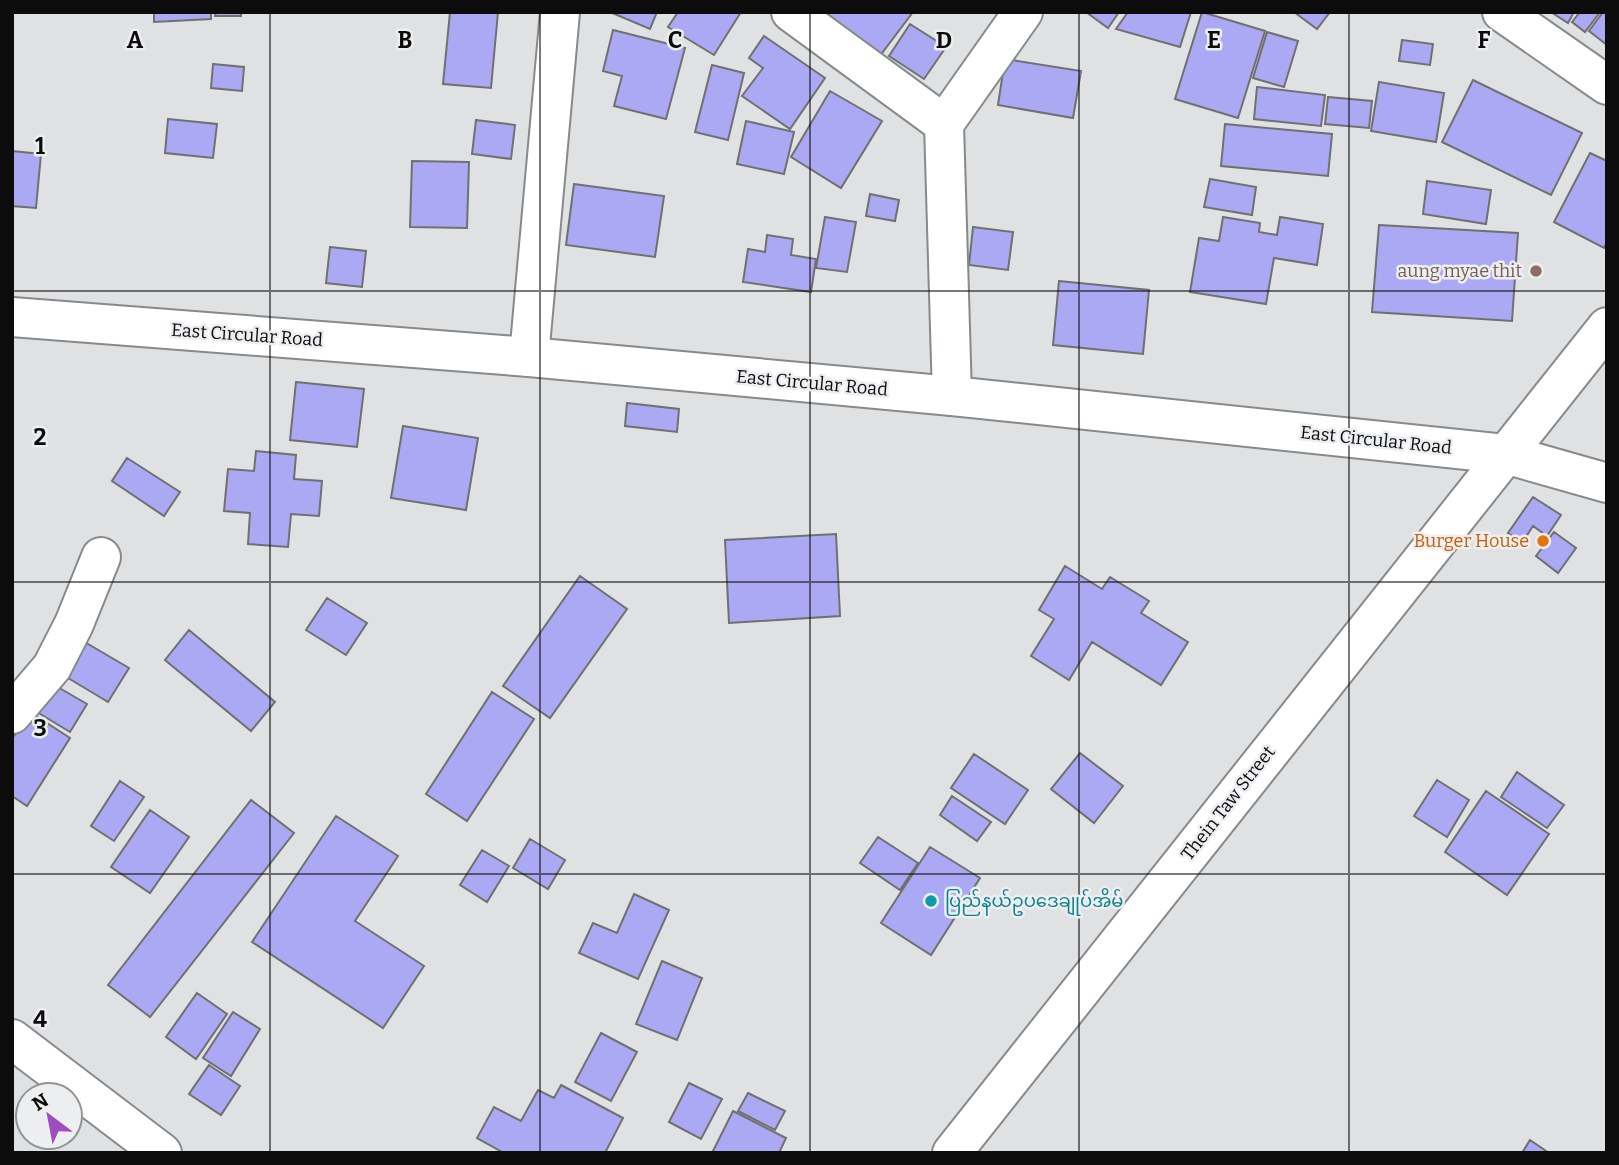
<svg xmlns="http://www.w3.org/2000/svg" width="1619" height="1165" font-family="Bitter,'Noto Sans Myanmar',serif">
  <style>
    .building { fill: #aca9f4; stroke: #707071; stroke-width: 2 }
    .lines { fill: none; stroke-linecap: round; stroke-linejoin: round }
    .minor-casing { stroke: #88898a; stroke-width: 42 }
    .tertiary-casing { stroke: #88898a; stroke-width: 42 }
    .minor { stroke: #fff; stroke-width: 38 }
    .tertiary { stroke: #fff; stroke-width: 38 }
    .grid { fill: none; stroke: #0c0c0c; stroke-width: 2; stroke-opacity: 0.55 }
    .education-dot { fill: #8d6e63; stroke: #edeeef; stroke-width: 2.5 }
    .food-dot { fill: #e8710a; stroke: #edeeef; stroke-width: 2.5 }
    .culture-dot { fill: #0f9aa8; stroke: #edeeef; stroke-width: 2.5 }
    .labels { text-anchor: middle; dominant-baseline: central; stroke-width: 5; stroke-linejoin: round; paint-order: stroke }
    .education-label { font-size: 18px; fill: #785e54; stroke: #edeeef; text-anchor: end }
    .street-label { font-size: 18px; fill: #0c0c0c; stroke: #edeeef }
    .food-label { font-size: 18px; fill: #c56008; stroke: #edeeef; text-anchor: end }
    .culture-label { font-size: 18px; fill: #0d838f; stroke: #edeeef; text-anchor: start }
    .grid-label { font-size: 23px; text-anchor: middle; font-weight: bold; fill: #0c0c0c; stroke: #edeeef; stroke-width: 5; stroke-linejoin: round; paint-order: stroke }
  </style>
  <rect width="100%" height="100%" fill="#e0e1e2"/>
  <path class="building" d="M 154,12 L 211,12 L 211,19 L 154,22 Z
    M 216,12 L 241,12 L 241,16 L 215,16 Z
    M 450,12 L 498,12 L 491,88 L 443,84 Z
    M 610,12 L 657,12 L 650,29 Z
    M 678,12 L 741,12 L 714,55 L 668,27 Z
    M 825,12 L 913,12 L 879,57 L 823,15 Z
    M 1086,12 L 1119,12 L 1108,28 Z
    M 1128,12 L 1191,12 L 1180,47 L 1116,29 Z
    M 1202,12 L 1265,31 L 1238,118 L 1175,99 Z
    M 1294,12 L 1330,12 L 1317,29 Z
    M 1551,12 L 1574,12 L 1568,23 Z
    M 1580,12 L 1600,12 L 1585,32 L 1572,22 Z
    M 1603,12 L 1607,12 L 1607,45 L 1589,31 Z
    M 910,24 L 946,47 L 924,79 L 889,56 Z
    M 613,30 L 685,48 L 666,119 L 614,106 L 622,76 L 603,71 Z
    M 1267,32 L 1298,41 L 1284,87 L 1253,78 Z
    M 764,36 L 825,78 L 790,129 L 742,96 L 763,68 L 749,58 Z
    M 1402,40 L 1433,44 L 1430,65 L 1399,61 Z
    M 1005,59 L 1081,71 L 1073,118 L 998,105 Z
    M 213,64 L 244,67 L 242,91 L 211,88 Z
    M 712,65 L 744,73 L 728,140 L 695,132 Z
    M 1473,80 L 1582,133 L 1551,195 L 1442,142 Z
    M 1379,82 L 1444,93 L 1436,142 L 1371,131 Z
    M 1257,87 L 1325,95 L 1321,126 L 1254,119 Z
    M 830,91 L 882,121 L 841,188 L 791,157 Z
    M 1328,97 L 1372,101 L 1369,128 L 1325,124 Z
    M 168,119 L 217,124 L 213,158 L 165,153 Z
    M 476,120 L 515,125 L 511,159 L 472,154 Z
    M 746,121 L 794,132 L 784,174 L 737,164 Z
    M 1225,124 L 1332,134 L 1328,176 L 1221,166 Z
    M 12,151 L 41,154 L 36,208 L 12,206 Z
    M 1590,153 L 1607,161 L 1607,242 L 1604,248 L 1554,222 Z
    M 412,161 L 469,162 L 467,228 L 410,227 Z
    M 1210,179 L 1256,187 L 1252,215 L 1204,207 Z
    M 1427,181 L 1491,190 L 1486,224 L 1423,214 Z
    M 574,184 L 664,196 L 655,257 L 566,245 Z
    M 870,194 L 899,200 L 895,221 L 866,216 Z
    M 825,217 L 856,222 L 847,272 L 816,268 Z
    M 1223,217 L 1260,223 L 1259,232 L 1277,235 L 1280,217 L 1323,224 L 1317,265 L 1274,258 L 1266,304 L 1190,292 L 1199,238 L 1219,241 Z
    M 1379,225 L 1518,233 L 1512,321 L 1372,312 Z
    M 973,227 L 1013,232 L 1008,270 L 969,265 Z
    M 767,235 L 793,239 L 791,255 L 816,259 L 811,292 L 743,282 L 748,249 L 765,252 Z
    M 330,247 L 366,251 L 362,287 L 326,283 Z
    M 1059,281 L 1149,290 L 1143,354 L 1053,345 Z
    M 296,382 L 364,389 L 357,447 L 290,440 Z
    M 627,403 L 679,409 L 677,432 L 625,426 Z
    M 403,426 L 478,438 L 466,510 L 391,498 Z
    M 256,451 L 296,455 L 294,479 L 322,481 L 319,516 L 291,514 L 288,547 L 248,544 L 250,513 L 224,511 L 228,469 L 254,471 Z
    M 127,458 L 180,492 L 164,516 L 112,481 Z
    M 1533,497 L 1561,515 L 1547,536 L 1533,526 L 1522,543 L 1508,533 Z
    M 1554,532 L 1576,548 L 1558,573 L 1536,556 Z
    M 836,534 L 840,616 L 729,623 L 725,540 Z
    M 1065,566 L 1102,589 L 1110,577 L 1149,601 L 1141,613 L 1188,642 L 1161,685 L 1092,642 L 1069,680 L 1031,656 L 1054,619 L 1039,610 Z
    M 580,576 L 627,609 L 550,718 L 503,686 Z
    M 327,598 L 367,623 L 346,655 L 306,630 Z
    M 189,630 L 275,702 L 251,731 L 165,660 Z
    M 83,641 L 129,668 L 108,702 L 63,675 Z
    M 49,682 L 87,704 L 70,732 L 32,709 Z
    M 492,692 L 534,719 L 467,821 L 426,794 Z
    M 30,712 L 70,738 L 27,806 L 12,796 L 12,739 Z
    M 1080,753 L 1123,786 L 1094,823 L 1051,789 Z
    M 974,754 L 1028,790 L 1005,824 L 951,788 Z
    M 1517,772 L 1564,805 L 1547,828 L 1501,797 Z
    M 1437,780 L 1469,800 L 1447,837 L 1414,816 Z
    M 120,781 L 144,797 L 114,841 L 91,826 Z
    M 1486,791 L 1549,834 L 1507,895 L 1445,852 Z
    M 952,796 L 991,822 L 977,841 L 940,815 Z
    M 251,800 L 294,833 L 150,1017 L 108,985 Z
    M 150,810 L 189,837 L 150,893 L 111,867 Z
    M 336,816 L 398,856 L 355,921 L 424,966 L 383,1028 L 252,942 Z
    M 878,837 L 918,863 L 900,890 L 860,863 Z
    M 530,839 L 565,860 L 548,889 L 513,868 Z
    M 930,847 L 980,878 L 931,955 L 881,923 Z
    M 482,850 L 509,866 L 487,902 L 460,885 Z
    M 634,894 L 669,910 L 638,979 L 579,953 L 593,923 L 617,933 Z
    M 662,961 L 702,978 L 677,1040 L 636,1024 Z
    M 197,993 L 227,1014 L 196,1059 L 166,1037 Z
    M 233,1012 L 260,1029 L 231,1076 L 203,1058 Z
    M 601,1033 L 637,1052 L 611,1101 L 575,1082 Z
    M 209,1065 L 240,1086 L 221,1115 L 189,1094 Z
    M 689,1083 L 722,1099 L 701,1139 L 669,1122 Z
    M 561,1085 L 623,1118 L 605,1153 L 504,1153 L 477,1138 L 494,1107 L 521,1121 L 538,1090 L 554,1098 Z
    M 748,1093 L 785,1111 L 775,1130 L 738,1111 Z
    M 733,1111 L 786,1138 L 779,1153 L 712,1153 Z
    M 1530,1140 L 1549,1153 L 1522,1153 Z"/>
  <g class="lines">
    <g class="minor-casing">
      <path id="minor" d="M 791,12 L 944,124
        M 1502,12 L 1607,85
        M 529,357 L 560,12
        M 952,396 L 944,124 L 1023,12
        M 12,714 L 52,667 L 74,624 L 101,557
        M 12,1039 L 162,1153
        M 952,1153 L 1607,327"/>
    </g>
    <g class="tertiary-casing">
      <path id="tertiary" d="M 12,317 L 529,357 L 952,396 L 1505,454 L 1607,483"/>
    </g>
    <use href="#minor" class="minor"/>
    <use href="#tertiary" class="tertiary"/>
  </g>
  <path class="grid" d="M 270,12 L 270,1153M 540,12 L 540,1153M 810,12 L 810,1153M 1079,12 L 1079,1153M 1349,12 L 1349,1153M 12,291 L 1607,291M 12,582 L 1607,582M 12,874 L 1607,874"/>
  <circle class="education-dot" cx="1536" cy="271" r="7"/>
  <circle class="food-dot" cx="1543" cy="541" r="7"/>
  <circle class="culture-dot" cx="931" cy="901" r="7"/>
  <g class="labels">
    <g class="education-label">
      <text x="1522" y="271">aung myae thit</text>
    </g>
    <g class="street-label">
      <text transform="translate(247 335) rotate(4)">East Circular Road</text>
      <text transform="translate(812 383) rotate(5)">East Circular Road</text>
      <text transform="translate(1376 440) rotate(6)">East Circular Road</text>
      <text transform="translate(1228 803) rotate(-52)">Thein Taw Street</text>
    </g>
    <g class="food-label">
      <text x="1529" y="541">Burger House</text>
    </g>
    <g class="culture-label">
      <text x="945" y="901">ပြည်နယ်ဥပဒေချုပ်အိမ်</text>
    </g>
  </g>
  <g class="grid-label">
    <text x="135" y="48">A</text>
    <text x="405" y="48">B</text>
    <text x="675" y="48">C</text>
    <text x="944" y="48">D</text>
    <text x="1214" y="48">E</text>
    <text x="1484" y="48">F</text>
    <text x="40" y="154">1</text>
    <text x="40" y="445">2</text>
    <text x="40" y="736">3</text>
    <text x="40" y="1027">4</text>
  </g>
  <rect width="1619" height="1165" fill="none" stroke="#0c0c0c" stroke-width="28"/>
  <g transform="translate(49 1116) rotate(328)"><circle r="33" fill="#edeeef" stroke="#939494" stroke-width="2"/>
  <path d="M0-5L12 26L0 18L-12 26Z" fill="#9f4dbd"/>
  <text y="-10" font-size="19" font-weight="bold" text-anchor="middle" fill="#0c0c0c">N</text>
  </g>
</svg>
